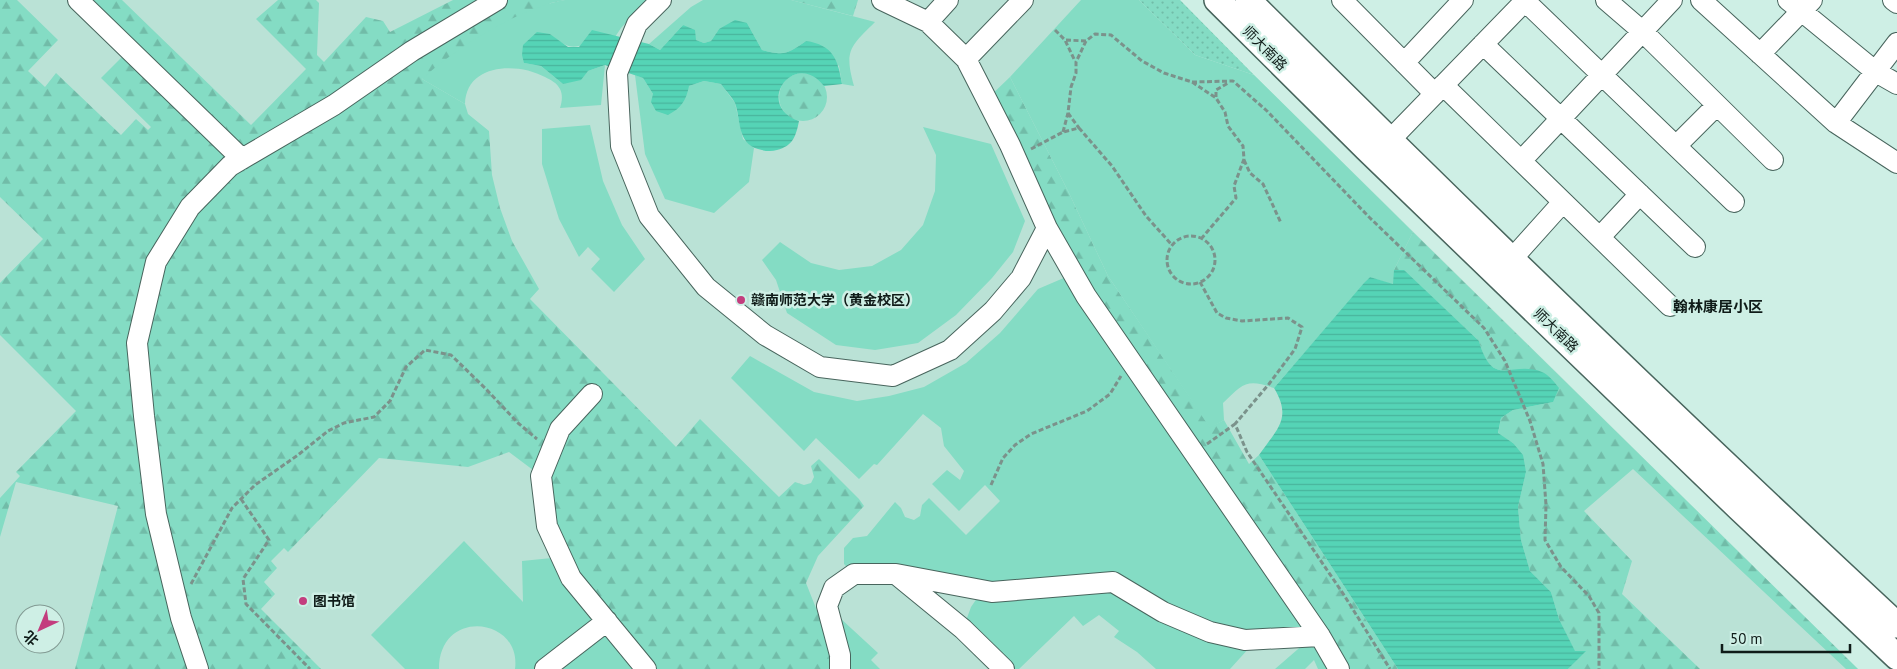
<svg xmlns="http://www.w3.org/2000/svg" width="1897" height="669" font-family="'PT Sans','Noto Sans SC',sans-serif">
  <style>
    .built { fill: #bae2d6; fill-rule: evenodd }
    .grass { fill: url(#grass-dots) }
    .forest { fill: url(#forest-firs) }
    .garden { fill: #84dcc4 }
    .water { fill: url(#water-rules) }
    .lines { fill: none; stroke-linecap: round; stroke-linejoin: round }
    .minor-casing { stroke: #48655d; stroke-width: 22 }
    .major-casing { stroke: #48655d; stroke-width: 28 }
    .path { stroke: #7b928b; stroke-width: 3; stroke-dasharray: 5 2.5; stroke-linecap: butt }
    .minor { stroke: #fff; stroke-width: 20 }
    .major { stroke: #fff; stroke-width: 25 }
    .poi-dot { fill: #c33d7e; stroke: #ceefe5; stroke-width: 2 }
    .labels { text-anchor: middle; dominant-baseline: central; stroke-width: 5; stroke-linejoin: round; paint-order: stroke }
    .street-label { font-size: 14px; fill: #0f1b18; stroke: #ceefe5 }
    .poi-label { font-size: 14px; font-weight: bold; fill: #0f1b18; stroke: #ceefe5; text-anchor: start }
    .neighbourhood-label { font-size: 15px; font-weight: bold; fill: #0f1b18; stroke: #ceefe5 }
  </style>
  <defs>
    <pattern id="grass-dots" width="8" height="8" patternUnits="userSpaceOnUse" patternTransform="scale(1.25)"><rect width="8" height="8" fill="#84dcc4"/><path d="M2 2h.1M6 6h.1" fill="none" stroke="#71bca8" stroke-width="1.8" stroke-linecap="round"/></pattern>
    <pattern id="forest-firs" width="22" height="20" patternUnits="userSpaceOnUse" patternTransform="scale(1.25)"><rect width="22" height="20" fill="#84dcc4"/><path d="M5 1l3.5 6h-7zM16 11l3.5 6h-7z" fill="#71bca8"/></pattern>
    <pattern id="water-rules" width="6" height="5" patternUnits="userSpaceOnUse" patternTransform="scale(1.25)"><rect width="6" height="5" fill="#55d4b6"/><path d="M0 2.5h6" fill="none" stroke="#49b59c"/></pattern>
  </defs>
  <rect width="100%" height="100%" fill="#ceefe5"/>
  <path class="built" d="M 0,0 L 1139,0 L 1195,55 L 1254,75 L 1858,669 L 0,669 ZM 25,614 L 55,614 L 55,644 L 25,644 Z"/>
  <path class="grass" d="M 1139,0 L 1180,0 L 1254,75 L 1195,55 Z"/>
  <path class="forest" d="M 0,0 L 17,0 L 58,40 L 28,71 L 45,87 L 56,73 L 121,135 L 136,119 L 148,130 L 151,127 L 101,78 L 129,50 L 78,0 L 122,0 L 251,125 L 306,69 L 256,19 L 278,0 L 316,0 L 319,3 L 317,55 L 324,62 L 366,17 L 383,21 L 390,32 L 453,0 L 565,0 L 551,3 L 422,79 L 465,104 L 468,114 L 489,131 L 492,175 L 500,208 L 512,241 L 539,289 L 530,299 L 676,447 L 700,419 L 779,497 L 795,482 L 804,485 L 811,483 L 814,477 L 811,466 L 819,459 L 859,499 L 864,506 L 818,556 L 806,583 L 835,656 L 834,669 L 646,669 L 571,578 L 541,476 L 509,452 L 468,467 L 379,458 L 288,552 L 284,548 L 271,561 L 277,568 L 264,582 L 275,594 L 261,609 L 321,669 L 75,669 L 118,506 L 16,482 L 0,537 L 0,498 L 20,476 L 16,472 L 76,411 L 0,335 L 0,283 L 43,239 L 0,197 Z
    M 791,0 L 858,0 L 853,16 Z
    M779 97a24 24 0 1 1 48 0a24 24 0 1 1-48 0Z
    M 1010,77 L 1068,191 L 1108,276 L 1210,427 L 1224,420 L 1249,464 L 1259,455 L 1398,669 L 1339,669 L 1086,296 L 986,100 Z
    M 1413,232 L 1858,669 L 1846,669 L 1633,469 L 1584,511 L 1632,561 L 1622,594 L 1700,669 L 1568,669 L 1585,651 L 1575,652 L 1559,619 L 1551,592 L 1530,571 L 1521,540 L 1518,507 L 1526,472 L 1513,443 L 1498,434 L 1501,418 L 1513,410 L 1553,402 L 1528,369 C 1497,372 1488,374 1479,341 L 1404,271 L 1394,270 Z"/>
  <path class="garden" d="M 565,0 L 647,0 L 621,28 L 615,37 C 609,35 605,37 599,39 C 575,48 571,52 550,34 L 524,63 L 541,66 L 563,84 L 588,71 L 605,65 L 601,105 L 560,108 C 562,102 563,95 560,89 C 557,83 551,80 545,77 C 518,62 466,63 465,104 L 422,79 C 456,48 519,8 565,0 Z
    M 703,0 L 791,0 L 875,22 C 850,47 844,50 854,86 L 842,84 L 839,66 L 806,41 C 787,54 785,56 762,50 L 747,23 L 719,29 L 711,41 L 704,43 L 696,40 L 683,25 L 660,50 L 649,44 L 691,7 Z
    M 1081,0 L 1139,0 L 1195,55 L 1254,75 L 1413,232 L 1394,270 L 1394,285 L 1370,277 L 1274,388 C 1246,378 1243,384 1223,403 L 1224,420 L 1210,428 L 1108,276 L 1068,191 L 1010,77 Z
    M 635,75 L 643,78 L 653,94 L 689,86 L 704,81 L 721,84 L 735,103 L 743,139 L 754,148 L 749,182 L 714,213 L 665,199 L 645,154 Z
    M 590,125 L 603,181 L 622,225 L 645,259 L 614,292 L 591,269 L 600,259 L 588,247 L 579,257 L 559,219 L 542,164 L 542,129 Z
    M 923,127 L 991,144 L 1025,221 L 1013,252 L 992,278 L 956,315 L 918,343 L 875,350 L 836,345 L 787,313 L 776,280 L 762,260 L 780,242 L 811,263 L 839,270 L 872,266 L 901,250 L 923,225 L 935,191 L 936,155 Z
    M 1073,274 L 1339,669 L 1318,669 L 1314,660 L 1305,669 L 1275,669 L 1305,643 L 1250,647 L 1230,669 L 1156,669 L 1137,652 L 1114,637 L 1119,631 L 1099,615 L 1083,626 L 1074,616 L 1019,669 L 1004,669 L 963,629 L 971,607 L 982,591 L 854,574 L 844,564 L 844,548 L 853,538 L 867,536 L 895,502 L 901,508 L 905,517 L 914,520 L 920,516 L 922,505 L 929,498 L 966,535 L 1000,501 L 985,485 L 959,511 L 932,484 L 947,470 L 960,480 L 964,471 L 944,446 L 941,428 L 923,414 L 877,465 L 874,464 L 859,479 L 816,438 L 804,451 L 731,378 L 750,356 L 814,392 L 857,401 L 889,396 L 924,387 L 966,363 L 1000,333 L 1038,289 Z
    M 464,541 L 523,602 L 522,561 L 562,557 L 646,669 L 515,669 C 522,617 439,607 439,669 L 405,669 L 371,635 Z
    M 827,606 L 878,653 L 871,660 L 880,669 L 840,669 Z"/>
  <path class="water" d="M 735,20 L 747,23 L 762,50 C 785,56 787,54 806,41 C 833,45 838,59 842,84 L 824,86 C 795,48 753,105 799,121 C 796,136 793,146 777,150 C 771,152 764,151 758,149 C 737,143 741,120 735,103 C 732,97 725,90 721,84 L 704,81 L 689,86 C 686,101 681,108 668,115 L 656,111 L 651,102 L 653,94 L 643,78 L 605,65 L 588,71 L 581,80 L 563,84 L 541,66 L 524,63 L 522,55 L 523,45 L 537,32 L 550,34 L 568,47 L 579,47 L 592,30 L 649,44 L 660,50 L 683,25 L 695,30 L 696,40 L 704,43 L 711,41 L 719,29 Z
    M 1394,270 L 1404,270 L 1479,341 C 1493,390 1511,360 1542,372 C 1549,375 1555,383 1559,388 L 1553,402 L 1513,410 L 1501,418 L 1498,433 L 1513,443 L 1523,455 L 1526,472 L 1518,507 L 1521,540 L 1530,571 L 1551,592 L 1559,619 L 1575,651 L 1586,651 L 1568,669 L 1398,669 L 1259,455 C 1276,430 1293,419 1274,388 L 1364,283 L 1370,277 L 1393,284 Z"/>
  <g class="lines">
    <g class="minor-casing">
      <path id="minor" d="M 78,0 L 242,159
        M 661,0 L 637,24 L 617,73 L 621,146 L 649,216 L 706,287 L 765,335 L 820,367 L 893,376 L 950,350 L 993,311 L 1021,278 L 1047,228
        M 882,0 L 928,22 L 966,59 L 1010,145 L 1047,228 L 1086,296 L 1320,636 L 1339,669
        M 1342,0 L 1435,94
        M 1606,0 L 1642,31 L 1773,160
        M 1701,0 L 1836,123 L 1897,163
        M 1788,0 L 1876,72 L 1897,84
        M 1893,0 L 1897,3
        M 1525,1 L 1734,202
        M 928,22 L 948,0
        M 1483,44 L 1695,247
        M 1760,54 L 1812,0
        M 966,59 L 1023,0
        M 1404,63 L 1463,0
        M 1443,85 L 1670,306
        M 1836,123 L 1897,43
        M 1389,141 L 1526,0
        M 1676,146 L 1717,105
        M 1521,161 L 1672,0
        M 1600,237 L 1640,194
        M 1511,260 L 1563,202
        M 592,394 L 560,429 L 541,476 L 547,526 L 571,578 L 646,669
        M 897,575 L 963,629 L 1004,669
        M 198,669 L 181,618 L 156,514 L 144,416 L 137,343 L 156,262 L 190,207 L 230,166 L 334,105 L 412,51 L 497,0
        M 545,669 L 607,621
        M 840,669 L 840,655 L 827,606 L 834,588 L 854,574 L 896,574 L 992,592 L 1113,582 L 1163,612 L 1210,632 L 1245,640 L 1320,636"/>
    </g>
    <g class="major-casing">
      <path id="major" d="M 1217,0 L 1367,149 L 1739,508 L 1897,657
        M 1248,0 C 1461,212 1677,421 1897,625"/>
    </g>
    <path class="path" d="M 1055,30 L 1065,40 L 1075,61
      M 1066,40 L 1086,41
      M 1192,82 L 1233,81 L 1267,111 L 1369,217 L 1484,328 L 1505,361 L 1530,421 L 1543,464 L 1546,505 L 1545,540 L 1561,567 L 1589,596 L 1599,613 L 1599,669
      M 1216,97 L 1216,90 L 1228,83
      M 1068,113 L 1079,128
      M 1063,132 L 1068,113 L 1071,87 L 1076,73 L 1076,62 L 1086,41 L 1095,34 L 1111,35 L 1142,61 L 1164,73 L 1192,82 L 1216,98 L 1225,112 L 1228,126 L 1243,146 L 1244,159 L 1234,186 L 1236,198 L 1201,239
      M 1031,149 L 1063,132 L 1079,128 L 1112,166 L 1146,216 L 1172,245
      M 1244,160 L 1250,173 L 1263,184 L 1281,223
      M1167 260a24 24 0 1 1 48 0a24 24 0 1 1-48 0Z
      M 1200,282 L 1217,313 L 1226,318 L 1242,321 L 1288,318 L 1302,327 L 1295,349 L 1269,384 L 1235,424 L 1247,452 L 1344,595 L 1390,669
      M 1207,444 L 1235,424
      M 991,485 L 1003,458 L 1015,445 L 1031,434 L 1087,411 L 1110,394 L 1121,376
      M 241,499 L 269,540 L 243,579 L 246,604 L 310,669
      M 191,584 L 232,508 L 255,485 L 298,455 L 328,431 L 344,423 L 374,417 L 390,401 L 406,367 L 425,350 L 451,355 L 485,388 L 518,423 L 537,439"/>
    <use href="#minor" class="minor"/>
    <use href="#major" class="major"/>
  </g>
  <g class="poi-dot">
    <circle cx="741" cy="300" r="5"/>
    <circle cx="303" cy="601" r="5"/>
  </g>
  <g class="labels">
    <g class="street-label">
      <text transform="translate(1265 48) rotate(45)">师大南路</text>
      <text transform="translate(1556 330) rotate(44)">师大南路</text>
    </g>
    <g class="poi-label">
      <text x="751" y="300">赣南师范大学（黄金校区）</text>
      <text x="313" y="601">图书馆</text>
    </g>
    <g class="neighbourhood-label">
      <text x="1718" y="306">翰林康居小区</text>
    </g>
  </g>
  <g transform="translate(40 629) rotate(224)"><circle r="24" fill="#ceefe5" stroke="#829a93"/>
  <path d="M0-4L9 19L0 12L-9 19Z" fill="#c33d7e"/>
  <text y="-8" font-size="14" font-weight="bold" text-anchor="middle" fill="#0f1b18">北</text>
  </g>
  <path d="M1722 644v8h128v-8" fill="none" stroke="#0f1b18" stroke-width="2.5"/>
  <text x="1730" y="644" font-size="15" fill="#0f1b18" stroke="#ceefe5" stroke-width="4" paint-order="stroke">50 m</text>
</svg>
